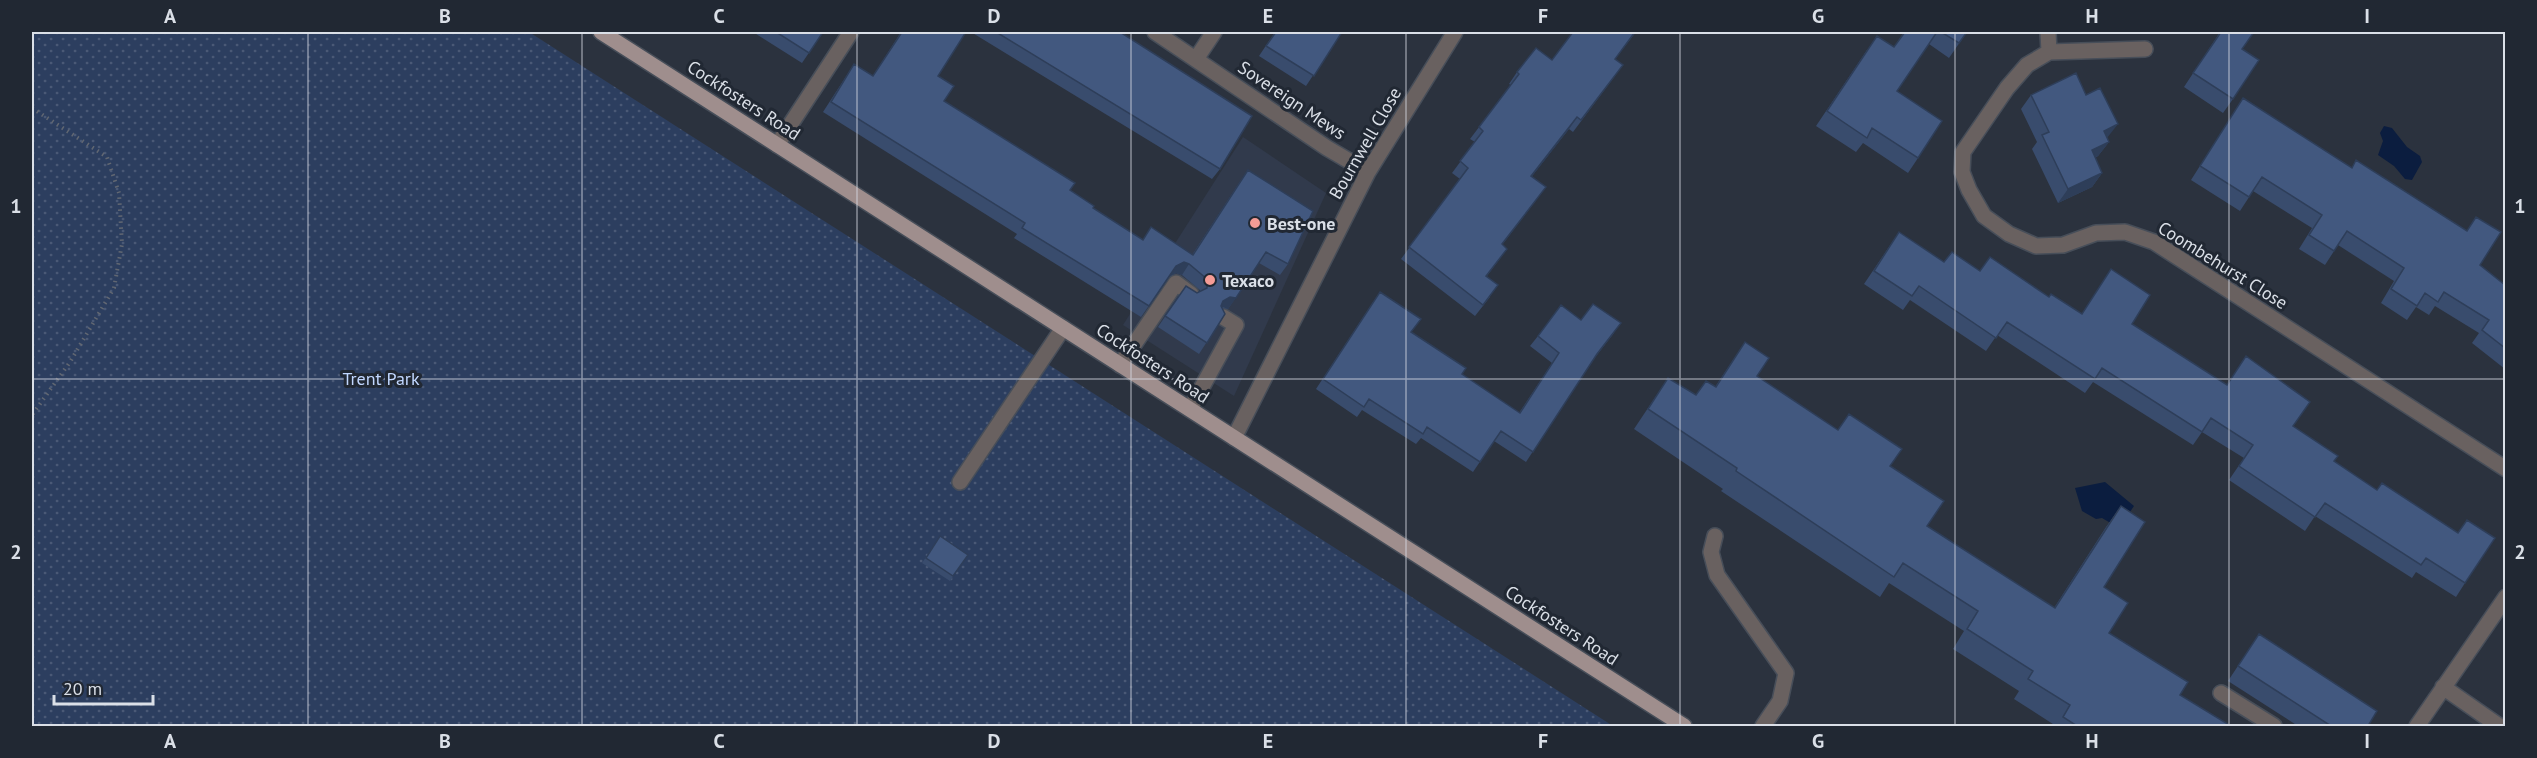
<svg xmlns="http://www.w3.org/2000/svg" width="2537" height="758" font-family="'PT Sans',sans-serif">
  <style>
    .built { fill: #313a4c }
    .park { fill: url(#park-dots) }
    .water { fill: #0b1d3f }
    .lines { fill: none; stroke-linecap: round; stroke-linejoin: round }
    .minor-casing { stroke: #474e59; stroke-width: 18 }
    .major-casing { stroke: #474e59; stroke-width: 18 }
    .path { stroke: #616772; stroke-width: 4; stroke-dasharray: 1.5 4.5; stroke-linecap: butt }
    .minor { stroke: #696160; stroke-width: 15 }
    .major { stroke: #9f8e8d; stroke-width: 15 }
    .wall { fill: #394c6d }
    .shaded-wall { fill: #2e3e59 }
    .building { fill: #42587f; stroke: #2e3e59; stroke-width: 1.5 }
    .grid { fill: none; stroke: #dadfe7; stroke-width: 1.5; stroke-opacity: 0.55 }
    .poi-dot { fill: #f59c96; stroke: #212833; stroke-width: 2 }
    .labels { text-anchor: middle; dominant-baseline: central; stroke-width: 6; stroke-linejoin: round; paint-order: stroke }
    .street-label { font-size: 18px; fill: #dadfe7; stroke: #212833 }
    .poi-label { font-size: 18px; font-weight: bold; fill: #dadfe7; stroke: #212833; text-anchor: start }
    .park-label { font-size: 18px; fill: #c1d7ff; stroke: #212833 }
    .neatline { fill: none; stroke: #dadfe7; stroke-width: 2 }
    .grid-label { font-size: 20px; text-anchor: middle; font-weight: bold; fill: #dadfe7 }
  </style>
  <defs>
    <pattern id="park-dots" width="8" height="8" patternUnits="userSpaceOnUse" patternTransform="scale(1.5)"><rect width="8" height="8" fill="#2c3e5f"/><path d="M2 2h.1M6 6h.1" fill="none" stroke="#4a5976" stroke-width="1.8" stroke-linecap="round"/></pattern>
  </defs>
  <rect width="100%" height="100%" fill="#2b323e"/>
  <path class="built" d="M 1243,137 L 1326,193 L 1234,396 L 1123,325 Z"/>
  <path class="park" d="M 32,32 L 529,32 L 1613,726 L 32,726 Z"/>
  <path class="water" d="M 2384,126 L 2392,128 L 2407,147 L 2420,156 L 2422,162 L 2412,180 L 2405,179 L 2394,166 L 2378,155 L 2383,141 L 2380,133 Z
    M 2105,482 L 2134,506 L 2119,528 L 2102,518 L 2096,519 L 2082,511 L 2075,488 Z"/>
  <g class="lines">
    <g class="minor-casing">
      <path id="minor" d="M 1155,32 L 1327,148 L 1368,172
        M 2048,32 L 2049,52
        M 2145,49 L 2049,52 L 2027,65 L 2007,88 L 1963,152 L 1962,172 L 1969,190 L 1984,216 L 2009,234 L 2036,246 L 2063,245 L 2096,233 L 2125,232 L 2154,242 L 2506,469
        M 1196,59 L 1214,32
        M 777,145 L 851,32
        M 1120,365 L 1176,283 L 1191,294
        M 1190,409 L 1236,325 L 1223,317
        M 1234,438 L 1368,172 L 1455,32
        M 960,482 L 1063,328
        M 1715,536 L 1711,552 L 1717,575 L 1786,673 L 1780,701 L 1763,726
        M 2443,687 L 2499,726
        M 2221,693 L 2274,726
        M 2417,726 L 2506,597"/>
    </g>
    <g class="major-casing">
      <path id="major" d="M 601,32 L 1684,726"/>
    </g>
    <path class="path" d="M 32,108 L 107,157 L 119,193 L 122,244 L 114,288 L 70,362 L 32,415"/>
    <use href="#minor" class="minor"/>
    <use href="#major" class="major"/>
  </g>
  <path class="wall" d="M 753,32 L 823,32 L 802,63 Z
    M 901,32 L 966,32 L 938,76 L 944,101 L 1070,190 L 1093,208 L 1142,239 L 1192,255 L 1241,180 L 1288,264 L 1280,275 L 1259,263 L 1228,309 L 1222,308 L 1225,314 L 1199,354 L 1158,327 L 1186,286 L 1197,293 L 1200,292 L 1200,290 L 1182,275 L 1176,273 L 1169,277 L 1141,317 L 1014,238 L 1017,234 L 823,112 L 854,64 L 873,76 Z
    M 971,32 L 1120,32 L 1220,169 L 1212,179 Z
    M 1275,32 L 1342,32 L 1306,86 L 1259,56 Z
    M 1573,32 L 1636,32 L 1615,59 L 1615,76 L 1573,132 L 1569,129 L 1532,176 L 1537,199 L 1502,245 L 1507,249 L 1487,276 L 1490,297 L 1475,316 L 1401,259 L 1460,179 L 1452,173 L 1475,142 L 1470,139 L 1511,85 L 1509,84 L 1517,72 L 1552,60 Z
    M 1904,32 L 1967,32 L 1949,58 L 1929,44 L 1897,91 L 1918,158 L 1908,173 L 1863,143 L 1856,152 L 1816,126 L 1867,50 L 1894,47 Z
    M 2220,32 L 2254,32 L 2242,49 L 2233,99 L 2223,113 L 2184,87 Z
    M 2031,95 L 2107,138 L 2109,142 L 2098,156 L 2095,158 L 2102,173 L 2092,187 L 2058,203 L 2032,149 L 2037,142 L 2021,109 Z
    M 2243,98 L 2351,167 L 2467,231 L 2476,217 L 2480,265 L 2505,285 L 2505,369 L 2472,343 L 2479,333 L 2435,306 L 2429,315 L 2416,307 L 2407,320 L 2381,303 L 2394,281 L 2338,245 L 2325,265 L 2299,249 L 2312,228 L 2253,191 L 2240,211 L 2191,180 Z
    M 1899,232 L 1944,262 L 1980,271 L 2049,297 L 2082,314 L 2111,269 L 2132,324 L 2227,385 L 2246,356 L 2293,426 L 2334,461 L 2465,583 L 2456,597 L 2416,572 L 2412,578 L 2315,516 L 2305,531 L 2229,480 L 2244,458 L 2202,432 L 2193,445 L 2093,382 L 2085,393 L 1997,335 L 1986,351 L 1910,300 L 1903,310 L 1864,284 Z
    M 1373,302 L 1462,374 L 1519,413 L 1552,363 L 1530,346 L 1538,336 L 1581,320 L 1614,333 L 1593,360 L 1526,462 L 1494,441 L 1473,472 L 1421,438 L 1416,444 L 1362,410 L 1357,417 L 1316,389 Z
    M 1745,342 L 1757,376 L 1890,466 L 1927,526 L 2054,608 L 2106,527 L 2121,506 L 2104,587 L 2109,633 L 2180,695 L 2231,726 L 2055,726 L 2056,726 L 2014,699 L 2019,691 L 1953,649 L 1964,631 L 1889,583 L 1880,597 L 1721,491 L 1723,489 L 1634,429 L 1668,378 L 1696,395 L 1715,387 Z
    M 940,536 L 968,555 L 950,581 L 922,563 Z
    M 2259,634 L 2368,726 L 2298,726 L 2228,681 Z"/>
  <path class="shaded-wall" d="M 1577,117 L 1569,129 L 1523,188 L 1531,176 Z
    M 2118,124 L 2107,138 L 2104,131 Z
    M 2109,142 L 2098,156 L 2081,164 L 2092,150 Z
    M 2102,173 L 2092,187 L 2058,203 L 2068,189 Z
    M 1184,262 L 1189,264 L 1182,275 L 1176,273 L 1168,277 L 1176,266 Z
    M 1230,297 L 1236,298 L 1228,309 L 1223,307 L 1215,311 L 1223,301 Z"/>
  <path class="building" d="M 776,32 L 823,32 L 809,53 Z
    M 902,32 L 966,32 L 938,76 L 954,86 L 944,101 L 1075,183 L 1070,190 L 1094,206 L 1093,208 L 1143,240 L 1151,227 L 1193,255 L 1248,170 L 1313,211 L 1288,264 L 1266,252 L 1236,298 L 1230,297 L 1223,301 L 1221,306 L 1225,314 L 1207,343 L 1165,316 L 1186,286 L 1197,293 L 1207,288 L 1207,279 L 1189,264 L 1184,262 L 1176,266 L 1149,306 L 1022,228 L 1025,223 L 831,102 L 854,64 L 873,76 Z
    M 996,32 L 1120,32 L 1252,116 L 1220,169 Z
    M 1276,32 L 1342,32 L 1314,76 L 1266,46 Z
    M 1573,32 L 1635,32 L 1615,59 L 1623,65 L 1581,120 L 1577,117 L 1531,176 L 1546,187 L 1502,244 L 1507,249 L 1486,276 L 1498,285 L 1483,305 L 1409,247 L 1468,168 L 1460,161 L 1483,131 L 1479,127 L 1519,74 L 1517,72 L 1536,48 L 1552,60 Z
    M 1905,32 L 1937,32 L 1897,91 L 1942,121 L 1918,158 L 1872,128 L 1867,138 L 1827,111 L 1877,36 L 1894,47 Z
    M 1941,32 L 1967,32 L 1959,43 Z
    M 2221,32 L 2254,32 L 2242,49 L 2259,60 L 2233,99 L 2193,73 Z
    M 2076,73 L 2086,95 L 2100,88 L 2118,124 L 2104,131 L 2109,142 L 2092,150 L 2102,173 L 2068,189 L 2042,135 L 2049,132 L 2031,95 Z
    M 2243,98 L 2352,168 L 2356,160 L 2467,231 L 2476,217 L 2501,232 L 2480,265 L 2505,285 L 2505,348 L 2482,330 L 2489,320 L 2444,292 L 2438,302 L 2425,293 L 2417,306 L 2391,289 L 2404,268 L 2347,231 L 2334,251 L 2309,235 L 2322,215 L 2262,177 L 2249,197 L 2200,166 Z
    M 1899,232 L 1944,262 L 1952,252 L 1980,271 L 1990,257 L 2049,297 L 2051,294 L 2082,314 L 2111,269 L 2150,295 L 2132,324 L 2227,385 L 2246,356 L 2310,402 L 2293,426 L 2338,456 L 2334,461 L 2377,490 L 2382,483 L 2458,533 L 2467,520 L 2495,538 L 2465,583 L 2426,558 L 2421,565 L 2325,503 L 2315,517 L 2239,466 L 2253,445 L 2211,418 L 2202,432 L 2102,368 L 2095,379 L 2007,322 L 1996,338 L 1919,286 L 1912,296 L 1874,271 Z
    M 1380,292 L 1421,319 L 1411,332 L 1466,368 L 1462,374 L 1520,413 L 1559,353 L 1538,336 L 1561,305 L 1581,320 L 1593,304 L 1621,323 L 1597,354 L 1533,452 L 1501,431 L 1480,462 L 1427,427 L 1423,434 L 1369,399 L 1364,407 L 1323,379 Z
    M 1745,342 L 1769,358 L 1757,376 L 1838,430 L 1849,414 L 1902,449 L 1890,466 L 1944,501 L 1927,526 L 2055,608 L 2121,506 L 2145,522 L 2104,587 L 2128,603 L 2109,633 L 2188,682 L 2180,695 L 2231,726 L 2077,726 L 2063,717 L 2070,705 L 2028,679 L 2033,671 L 1967,629 L 1978,611 L 1903,563 L 1894,577 L 1736,471 L 1737,468 L 1648,409 L 1668,378 L 1696,395 L 1706,381 L 1716,387 Z
    M 940,536 L 968,555 L 953,576 L 926,558 Z
    M 2259,634 L 2377,711 L 2368,726 L 2331,726 L 2238,666 Z"/>
  <path class="grid" d="M 308,32 L 308,726M 582,32 L 582,726M 857,32 L 857,726M 1131,32 L 1131,726M 1406,32 L 1406,726M 1680,32 L 1680,726M 1955,32 L 1955,726M 2229,32 L 2229,726M 32,379 L 2506,379"/>
  <g class="poi-dot">
    <circle cx="1255" cy="223" r="6"/>
    <circle cx="1210" cy="280" r="6"/>
  </g>
  <g class="labels">
    <g class="street-label">
      <text transform="translate(744 100) rotate(33)">Cockfosters Road</text>
      <text transform="translate(1292 100) rotate(34)">Sovereign Mews</text>
      <text transform="translate(1365 143) rotate(-60)">Bournwell Close</text>
      <text transform="translate(2223 265) rotate(32)">Coombehurst Close</text>
      <text transform="translate(1153 363) rotate(33)">Cockfosters Road</text>
      <text transform="translate(1562 625) rotate(33)">Cockfosters Road</text>
    </g>
    <g class="poi-label">
      <text x="1267" y="223">Best-one</text>
      <text x="1222" y="280">Texaco</text>
    </g>
    <g class="park-label">
      <text x="381" y="378">Trent Park</text>
    </g>
  </g>
  <rect width="2537" height="758" fill="none" stroke="#212833" stroke-width="66"/>
  <path d="M54 695v9h99v-9" fill="none" stroke="#dadfe7" stroke-width="3"/>
  <text x="63" y="695" font-size="18" fill="#dadfe7" stroke="#212833" stroke-width="4.5" paint-order="stroke">20 m</text>
  <rect x="33" y="33" width="2471" height="692" class="neatline"/>
  <g class="grid-label">
    <text x="170" y="23">A</text>
    <text x="445" y="23">B</text>
    <text x="719" y="23">C</text>
    <text x="994" y="23">D</text>
    <text x="1268" y="23">E</text>
    <text x="1543" y="23">F</text>
    <text x="1818" y="23">G</text>
    <text x="2092" y="23">H</text>
    <text x="2367" y="23">I</text>
    <text x="16" y="213">1</text>
    <text x="2520" y="213">1</text>
    <text x="16" y="559">2</text>
    <text x="2520" y="559">2</text>
    <text x="170" y="748">A</text>
    <text x="445" y="748">B</text>
    <text x="719" y="748">C</text>
    <text x="994" y="748">D</text>
    <text x="1268" y="748">E</text>
    <text x="1543" y="748">F</text>
    <text x="1818" y="748">G</text>
    <text x="2092" y="748">H</text>
    <text x="2367" y="748">I</text>
  </g>
</svg>
